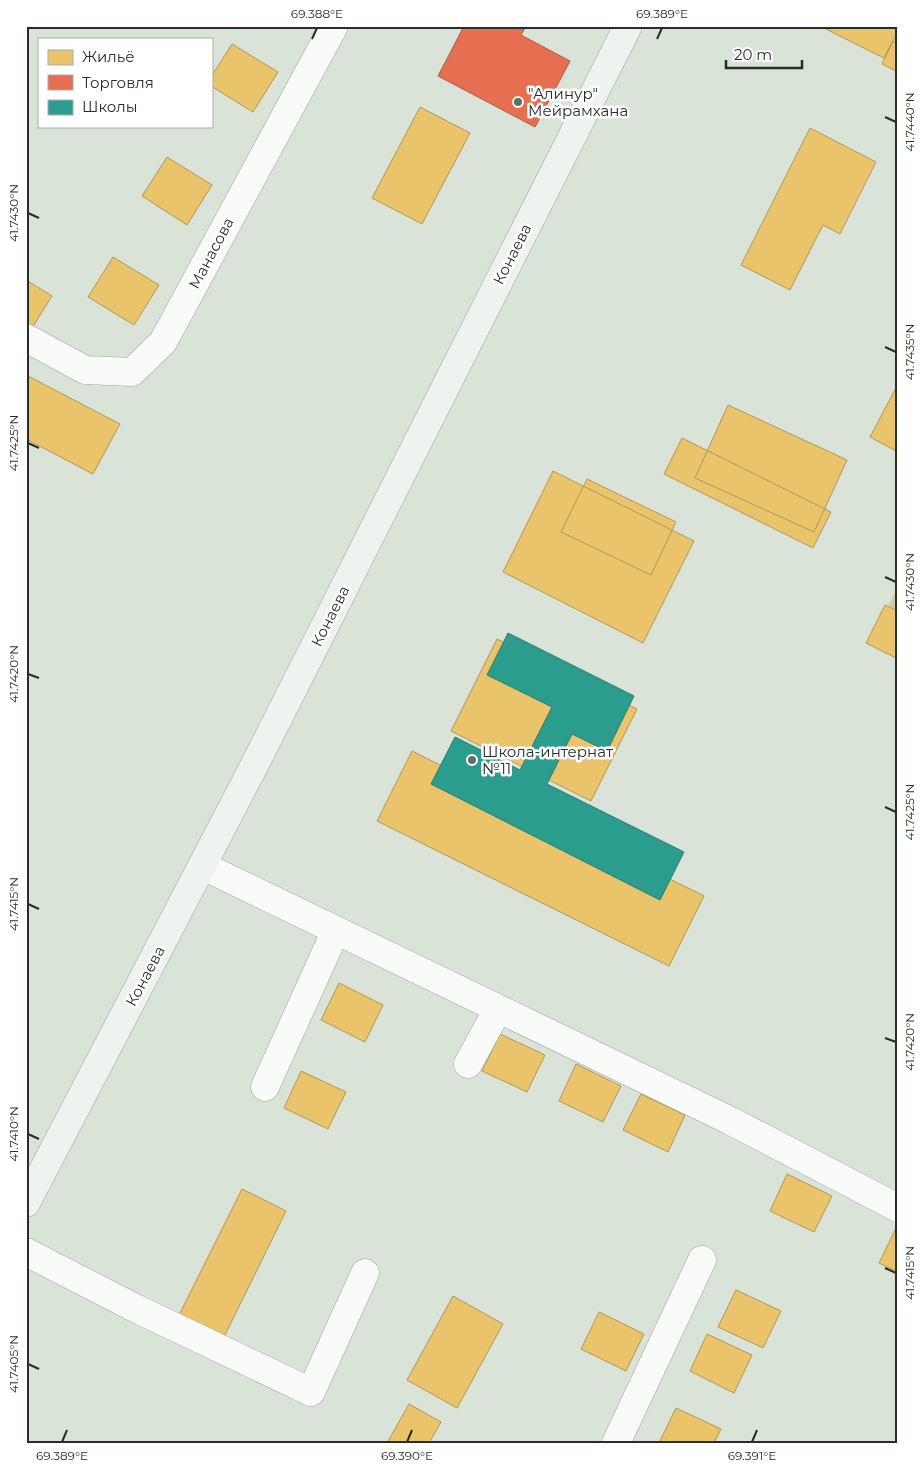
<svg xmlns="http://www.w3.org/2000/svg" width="924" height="1469" font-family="Montserrat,sans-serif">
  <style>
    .green { fill: #d1caa3 }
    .homes { fill: #e9c46a; stroke: #af9756 }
    .shops { fill: #e76f51; stroke: #ad5c44 }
    .schools { fill: #2a9d8f; stroke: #297c70 }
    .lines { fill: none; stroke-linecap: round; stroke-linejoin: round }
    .minor-casing { stroke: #9ea59d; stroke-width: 29 }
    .secondary-casing { stroke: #9ea59d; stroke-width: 29 }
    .minor { stroke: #f9fbf9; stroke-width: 28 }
    .secondary { stroke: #eef3f0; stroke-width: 28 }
    .ticks { fill: none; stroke: #272e26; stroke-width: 2 }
    .poi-dot { fill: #666d64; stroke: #fff; stroke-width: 2 }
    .labels { text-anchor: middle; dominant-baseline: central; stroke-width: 5; stroke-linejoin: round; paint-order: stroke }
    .poi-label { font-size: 15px; fill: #272e26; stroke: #fff; text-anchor: start }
    .street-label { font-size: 15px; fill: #272e26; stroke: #fff }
    .neatline { fill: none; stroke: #272e26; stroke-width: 2 }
    .ticks-label { font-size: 12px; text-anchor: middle; fill: #272e26 }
  </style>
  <rect width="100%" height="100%" fill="#dae3d8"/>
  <path class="green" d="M 898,585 L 898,626 L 883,619 Z"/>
  <path class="homes" d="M 820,26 L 898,26 L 898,31 L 884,58 Z
    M 893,41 L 898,43 L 898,72 L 882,64 Z
    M 232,44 L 278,72 L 253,112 L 211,86 L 211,77 Z
    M 420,107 L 470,133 L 422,224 L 372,198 Z
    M 810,128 L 876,162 L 840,234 L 823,225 L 790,290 L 741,265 Z
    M 167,157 L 212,185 L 187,225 L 142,196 Z
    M 113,257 L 159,285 L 134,325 L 88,297 Z
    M 26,280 L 52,296 L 27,336 L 26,335 Z
    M 28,376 L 120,424 L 93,474 L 26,439 Z
    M 898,384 L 898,452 L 870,437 Z
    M 728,405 L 847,460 L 814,532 L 695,478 Z
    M 682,438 L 831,512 L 813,548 L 664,474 Z
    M 553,471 L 694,541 L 643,643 L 503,572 Z
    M 587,479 L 676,522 L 651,575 L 561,532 Z
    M 885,605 L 898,611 L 898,659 L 866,643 Z
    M 497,639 L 637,709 L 591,801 L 451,731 Z
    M 412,751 L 704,896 L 669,966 L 377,821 Z
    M 339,983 L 383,1005 L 365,1042 L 321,1020 Z
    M 500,1034 L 545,1055 L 527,1092 L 482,1071 Z
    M 576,1064 L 621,1086 L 603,1122 L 559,1101 Z
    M 301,1071 L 346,1092 L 328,1129 L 284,1108 Z
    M 641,1094 L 685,1115 L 668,1152 L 623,1130 Z
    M 787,1174 L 832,1196 L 814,1232 L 770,1211 Z
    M 242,1189 L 286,1211 L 223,1339 L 178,1317 Z
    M 897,1226 L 898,1227 L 898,1272 L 879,1263 Z
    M 736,1290 L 781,1311 L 763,1348 L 718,1327 Z
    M 453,1296 L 503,1324 L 457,1408 L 407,1380 Z
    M 599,1312 L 644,1334 L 626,1371 L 581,1349 Z
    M 707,1334 L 752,1355 L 734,1393 L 690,1371 Z
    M 409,1404 L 441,1422 L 429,1443 L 387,1443 Z
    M 676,1408 L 721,1429 L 714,1443 L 659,1443 Z"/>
  <path class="shops" d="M 464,26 L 526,26 L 521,35 L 570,61 L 535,127 L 438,76 Z"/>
  <path class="schools" d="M 508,633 L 634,696 L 607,751 L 572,734 L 547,784 L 684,852 L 660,900 L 431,784 L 455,737 L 520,770 L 552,707 L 487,675 Z"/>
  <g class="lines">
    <g class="minor-casing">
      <path id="minor" d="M 26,338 L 85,370 L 132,372 L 163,342 L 334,26
        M 203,866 L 731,1121 L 898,1208
        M 468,1064 L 498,1009
        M 265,1087 L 336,930
        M 26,1252 L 137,1309 L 311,1392 L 365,1273
        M 616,1443 L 702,1260"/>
    </g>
    <g class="secondary-casing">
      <path id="secondary" d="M 26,1203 L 253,768 L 628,26"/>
    </g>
    <use href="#minor" class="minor"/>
    <use href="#secondary" class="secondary"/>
  </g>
  <path class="ticks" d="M 312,39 L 317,28M 657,39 L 662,28M 885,117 L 896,122M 28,213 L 39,218M 885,347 L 896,352M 28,443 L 39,448M 885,577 L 896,582M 28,674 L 39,678M 885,807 L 896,812M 28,904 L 39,909M 885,1038 L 896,1042M 28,1134 L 39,1139M 885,1268 L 896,1273M 28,1364 L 39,1369M 62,1442 L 67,1430M 407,1442 L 412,1430M 752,1442 L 757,1430"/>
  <g class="poi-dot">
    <circle cx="518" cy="102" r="5"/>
    <circle cx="472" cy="760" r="5"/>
  </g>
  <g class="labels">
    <g class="poi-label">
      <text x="528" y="93">"Алинур"<tspan x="528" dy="17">Мейрамхана</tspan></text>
      <text x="482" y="751">Школа-интернат<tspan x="482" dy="17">№11</tspan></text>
    </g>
    <g class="street-label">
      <text transform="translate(211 253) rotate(-62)">Манасова</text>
      <text transform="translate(512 254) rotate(-63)">Конаева</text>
      <text transform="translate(330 616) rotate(-63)">Конаева</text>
      <text transform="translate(145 976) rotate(-62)">Конаева</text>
    </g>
  </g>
  <rect width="924" height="1469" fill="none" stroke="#ffffff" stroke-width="55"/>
  <rect x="38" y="38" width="175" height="90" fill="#ffffff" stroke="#a9aba8"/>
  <rect x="48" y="50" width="25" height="15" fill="#e9c46a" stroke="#a9aba8"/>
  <text x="82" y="62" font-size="15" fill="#272e26">Жильё</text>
  <rect x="48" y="75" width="25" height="15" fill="#e76f51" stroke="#a9aba8"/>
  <text x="82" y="88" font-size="15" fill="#272e26">Торговля</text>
  <rect x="48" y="100" width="25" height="15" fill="#2a9d8f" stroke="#a9aba8"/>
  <text x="82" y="112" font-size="15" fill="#272e26">Школы</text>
  <path d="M726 60v8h76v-8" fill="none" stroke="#272e26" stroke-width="2.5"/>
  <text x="734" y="60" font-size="15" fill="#272e26" stroke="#ffffff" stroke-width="4" paint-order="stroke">20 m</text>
  <rect x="28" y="28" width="868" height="1414" class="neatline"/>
  <g class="ticks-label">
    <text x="317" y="18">69.388°E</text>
    <text x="662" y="18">69.389°E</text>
    <text transform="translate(910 122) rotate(-90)" y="4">41.7440°N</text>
    <text transform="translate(14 213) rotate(-90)" y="4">41.7430°N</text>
    <text transform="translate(910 352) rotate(-90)" y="4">41.7435°N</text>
    <text transform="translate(14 443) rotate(-90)" y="4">41.7425°N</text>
    <text transform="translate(910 582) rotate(-90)" y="4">41.7430°N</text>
    <text transform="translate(14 674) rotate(-90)" y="4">41.7420°N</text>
    <text transform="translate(910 812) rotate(-90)" y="4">41.7425°N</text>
    <text transform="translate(14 904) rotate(-90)" y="4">41.7415°N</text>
    <text transform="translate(910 1042) rotate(-90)" y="4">41.7420°N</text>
    <text transform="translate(14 1134) rotate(-90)" y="4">41.7410°N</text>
    <text transform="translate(910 1273) rotate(-90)" y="4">41.7415°N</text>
    <text transform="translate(14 1364) rotate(-90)" y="4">41.7405°N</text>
    <text x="62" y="1460">69.389°E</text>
    <text x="407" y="1460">69.390°E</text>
    <text x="752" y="1460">69.391°E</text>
  </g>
</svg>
